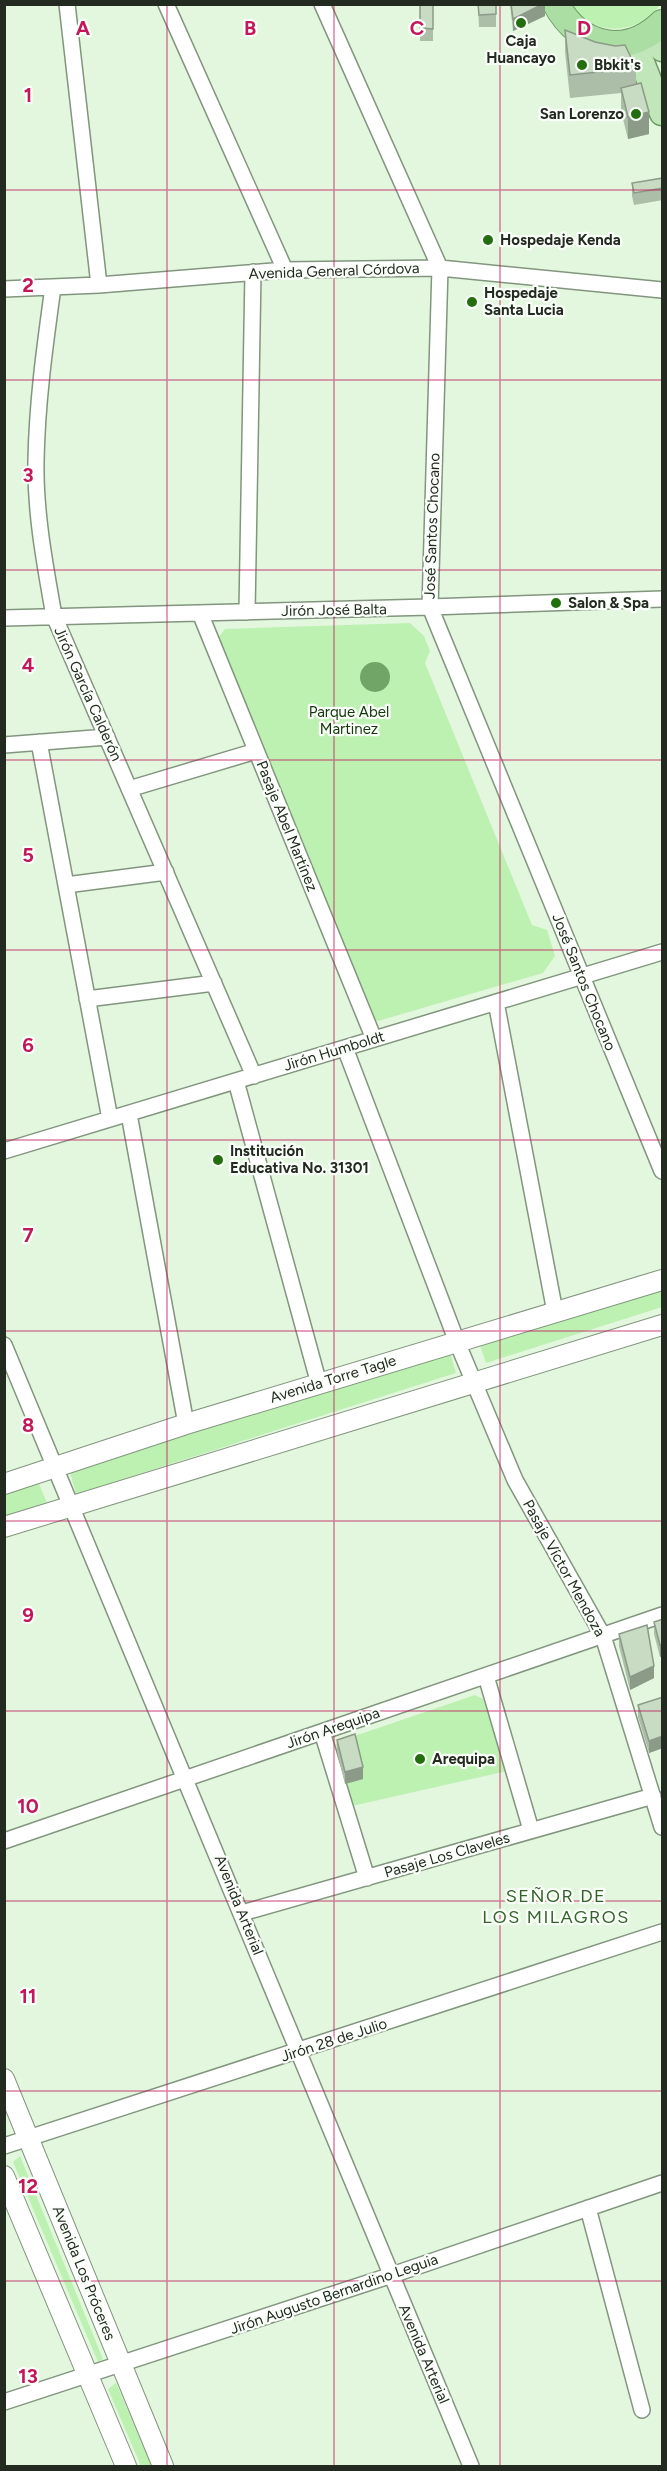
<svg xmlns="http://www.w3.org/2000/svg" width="667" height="2471" font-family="Figtree,sans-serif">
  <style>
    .green { fill: #bdf1b2 }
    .water { fill: #71a567 }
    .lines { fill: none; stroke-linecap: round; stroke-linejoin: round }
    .minor-casing { stroke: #82957e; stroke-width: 18 }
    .tertiary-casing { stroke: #82957e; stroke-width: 22 }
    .primary-casing { stroke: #6e9a65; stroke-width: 27 }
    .trunk-casing { stroke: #6e9a65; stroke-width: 28 }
    .minor { stroke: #fff; stroke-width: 15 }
    .tertiary { stroke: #fff; stroke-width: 20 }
    .primary { stroke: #c0e6b9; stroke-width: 24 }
    .trunk { stroke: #abdea2; stroke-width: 26 }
    .wall { fill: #acbda8 }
    .shaded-wall { fill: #8c9a88 }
    .building { fill: #c8dcc3; stroke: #8c9a88; stroke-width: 1.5 }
    .grid { fill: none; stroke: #c2185b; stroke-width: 1.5; stroke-opacity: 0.55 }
    .poi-dot { fill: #236e0f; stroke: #fbfffa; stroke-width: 2 }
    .labels { text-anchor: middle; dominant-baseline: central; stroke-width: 4.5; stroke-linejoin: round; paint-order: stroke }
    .poi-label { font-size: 15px; font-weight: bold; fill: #232b21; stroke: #fbfffa; text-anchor: start }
    .street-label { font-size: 15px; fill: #232b21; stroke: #fbfffa }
    .park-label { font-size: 15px; fill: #13360b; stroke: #fbfffa }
    .quarter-label { font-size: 18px; letter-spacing: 1.5px; fill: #34632a; stroke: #fbfffa }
    .grid-label { font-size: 20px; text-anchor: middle; font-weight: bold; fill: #c2185b; stroke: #fbfffa; stroke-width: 4.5; stroke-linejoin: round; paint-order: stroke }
  </style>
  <rect width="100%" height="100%" fill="#e2f7de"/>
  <path class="green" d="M 572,5 L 660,5 C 640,35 591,38 572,5 Z
    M 410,623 L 424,636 L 430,651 L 425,663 L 532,925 L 547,930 L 555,956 L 543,973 L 378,1021 L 373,1018 L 215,642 L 225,629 Z
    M 662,1286 L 662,1307 L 486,1363 L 478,1340 Z
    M 449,1349 L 456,1373 L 76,1494 L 69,1469 Z
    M 37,1479 L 47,1503 L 5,1516 L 4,1489 Z
    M 475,1695 L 483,1699 L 507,1771 L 352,1806 L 333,1747 L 337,1742 Z
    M 20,2156 L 103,2359 L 98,2362 L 13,2162 Z
    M 116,2383 L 152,2466 L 141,2466 L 108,2389 Z"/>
  <path class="water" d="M360 677a15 15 0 1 1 30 0a15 15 0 1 1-30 0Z"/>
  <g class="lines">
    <g class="minor-casing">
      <path id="minor" d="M 67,4 L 99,285
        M 166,4 L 285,270
        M 322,4 L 440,268 L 430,607 L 662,1171
        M 53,287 C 45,345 37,402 36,461 C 35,513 45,565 54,616 L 254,1076
        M 4,289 L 99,285 L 285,270 L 440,268 L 662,290
        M 247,612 L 253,272
        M 200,613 L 374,1039
        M 4,618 L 430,607 L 662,599
        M 39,742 L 110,1119
        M 4,745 L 107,737
        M 129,789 L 256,751
        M 66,885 L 166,872
        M 87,999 L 214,983
        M 496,1002 L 555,1312
        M 345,1048 L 457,1342 L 515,1480 L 603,1636 L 662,1827
        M 236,1081 L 319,1384
        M 129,1114 L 186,1424
        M 4,1151 L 662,952
        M 4,1345 L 471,2466
        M 486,1676 L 531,1830
        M 322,1732 L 367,1878
        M 4,1841 L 662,1615
        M 242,1913 L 653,1796
        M 4,2146 L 662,1932
        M 588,2208 L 642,2410
        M 4,2402 L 392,2275 L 662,2183"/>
    </g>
    <g class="tertiary-casing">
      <path id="tertiary" d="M 4,1484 L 186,1424 L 662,1280
        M 4,1527 L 662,1325
        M 4,2079 L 163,2466
        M 4,2176 L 126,2466"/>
    </g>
    <g class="primary-casing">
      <path id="primary" d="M 655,31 L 662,49
        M 634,42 L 662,113"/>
    </g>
    <g class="trunk-casing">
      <path id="trunk" d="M 556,4 C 579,47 626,58 662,23"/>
    </g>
    <use href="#minor" class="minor"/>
    <use href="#tertiary" class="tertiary"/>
    <use href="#primary" class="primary"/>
    <use href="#trunk" class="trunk"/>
  </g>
  <path class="wall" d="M 420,4 L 433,4 L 433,41 L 420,41 Z
    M 478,4 L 496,4 L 496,27 L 479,27 Z
    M 510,4 L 545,4 L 545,16 L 513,31 Z
    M 565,30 L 636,68 L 636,84 L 649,134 L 628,139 L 621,111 L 621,93 L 570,98 L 565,52 Z
    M 663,178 L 663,200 L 634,205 L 632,196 L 632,183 Z
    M 663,1619 L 660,1657 L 654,1634 L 654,1622 Z
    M 619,1634 L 654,1678 L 630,1690 L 619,1646 Z
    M 663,1697 L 663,1748 L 649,1753 L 638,1717 L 638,1705 Z
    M 337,1740 L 363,1779 L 345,1784 L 337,1752 Z"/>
  <path class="shaded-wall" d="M 543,4 L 545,4 L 545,16 L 513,31 L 513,19 Z
    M 649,112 L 649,134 L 628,139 L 628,117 Z
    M 663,1644 L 663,1656 L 660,1657 L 660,1645 Z
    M 654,1666 L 654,1678 L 630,1690 L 630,1677 Z
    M 663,1736 L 663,1748 L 649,1753 L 649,1741 Z
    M 363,1767 L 363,1779 L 345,1784 L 345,1772 Z"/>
  <path class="building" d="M 420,4 L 433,4 L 433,29 L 420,28 Z
    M 478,4 L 496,4 L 496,14 L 479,15 Z
    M 511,4 L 543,4 L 513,19 Z
    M 565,30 L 595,42 L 615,46 L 625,45 L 636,68 L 570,75 Z
    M 641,83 L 649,112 L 628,117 L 621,88 Z
    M 663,178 L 663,188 L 634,193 L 632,183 Z
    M 663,1619 L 663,1644 L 660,1645 L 654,1622 Z
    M 647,1625 L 654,1666 L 630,1677 L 619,1634 Z
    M 663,1697 L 663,1736 L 649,1741 L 638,1705 Z
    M 355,1734 L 363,1767 L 345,1772 L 337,1740 Z"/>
  <path class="grid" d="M 167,4 L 167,2466M 334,4 L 334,2466M 500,4 L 500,2466M 4,190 L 662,190M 4,380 L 662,380M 4,570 L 662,570M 4,760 L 662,760M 4,950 L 662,950M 4,1140 L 662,1140M 4,1331 L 662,1331M 4,1521 L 662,1521M 4,1711 L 662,1711M 4,1901 L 662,1901M 4,2091 L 662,2091M 4,2281 L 662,2281"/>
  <g class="poi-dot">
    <circle cx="521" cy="23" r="6"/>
    <circle cx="582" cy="65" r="6"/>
    <circle cx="636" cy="114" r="6"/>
    <circle cx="488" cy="240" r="6"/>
    <circle cx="472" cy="302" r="6"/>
    <circle cx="556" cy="603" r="6"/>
    <circle cx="218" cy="1160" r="6"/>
    <circle cx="420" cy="1759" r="6"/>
  </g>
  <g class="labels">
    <g class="poi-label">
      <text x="521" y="41" text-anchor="middle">Caja<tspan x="521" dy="17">Huancayo</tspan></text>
      <text x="594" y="65">Bbkit's</text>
      <text x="624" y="114" text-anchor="end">San Lorenzo</text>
      <text x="500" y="240">Hospedaje Kenda</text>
      <text x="484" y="293">Hospedaje<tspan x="484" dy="17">Santa Lucia</tspan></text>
      <text x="568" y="603">Salon &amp; Spa</text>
      <text x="230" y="1151">Institución<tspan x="230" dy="17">Educativa No. 31301</tspan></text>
      <text x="432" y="1759">Arequipa</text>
    </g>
    <g class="street-label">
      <text transform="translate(334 271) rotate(-2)">Avenida General Córdova</text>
      <text transform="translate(432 526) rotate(-88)">José Santos Chocano</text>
      <text transform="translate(334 610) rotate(-1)">Jirón José Balta</text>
      <text transform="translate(88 694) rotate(66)">Jirón García Calderón</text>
      <text transform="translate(287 826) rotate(68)">Pasaje Abel Martínez</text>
      <text transform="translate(584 982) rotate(68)">José Santos Chocano</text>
      <text transform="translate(334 1051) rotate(-17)">Jirón Humboldt</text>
      <text transform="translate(333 1379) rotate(-17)">Avenida Torre Tagle</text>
      <text transform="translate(564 1568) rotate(61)">Pasaje Víctor Mendoza</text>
      <text transform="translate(333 1728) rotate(-19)">Jirón Arequipa</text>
      <text transform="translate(447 1855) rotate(-16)">Pasaje Los Claveles</text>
      <text transform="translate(239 1905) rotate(68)">Avenida Arterial</text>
      <text transform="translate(334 2040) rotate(-18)">Jirón 28 de Julio</text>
      <text transform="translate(84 2273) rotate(68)">Avenida Los Próceres</text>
      <text transform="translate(334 2294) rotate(-19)">Jirón Augusto Bernardino Leguia</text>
      <text transform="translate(424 2354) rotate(67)">Avenida Arterial</text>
    </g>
    <g class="park-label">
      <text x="349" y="712">Parque Abel<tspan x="349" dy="17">Martinez</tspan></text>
    </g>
    <g class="quarter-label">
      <text x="556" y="1896">SEÑOR DE<tspan x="556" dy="21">LOS MILAGROS</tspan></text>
    </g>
  </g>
  <g class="grid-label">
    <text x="83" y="35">A</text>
    <text x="250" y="35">B</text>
    <text x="417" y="35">C</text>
    <text x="584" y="35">D</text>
    <text x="28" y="102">1</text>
    <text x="28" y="292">2</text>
    <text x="28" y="482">3</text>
    <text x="28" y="672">4</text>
    <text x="28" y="862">5</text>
    <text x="28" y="1052">6</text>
    <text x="28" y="1242">7</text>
    <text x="28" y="1432">8</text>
    <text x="28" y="1622">9</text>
    <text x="28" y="1813">10</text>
    <text x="28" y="2003">11</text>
    <text x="28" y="2193">12</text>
    <text x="28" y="2383">13</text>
  </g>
  <rect width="667" height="2471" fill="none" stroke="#232b21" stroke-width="12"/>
</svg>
